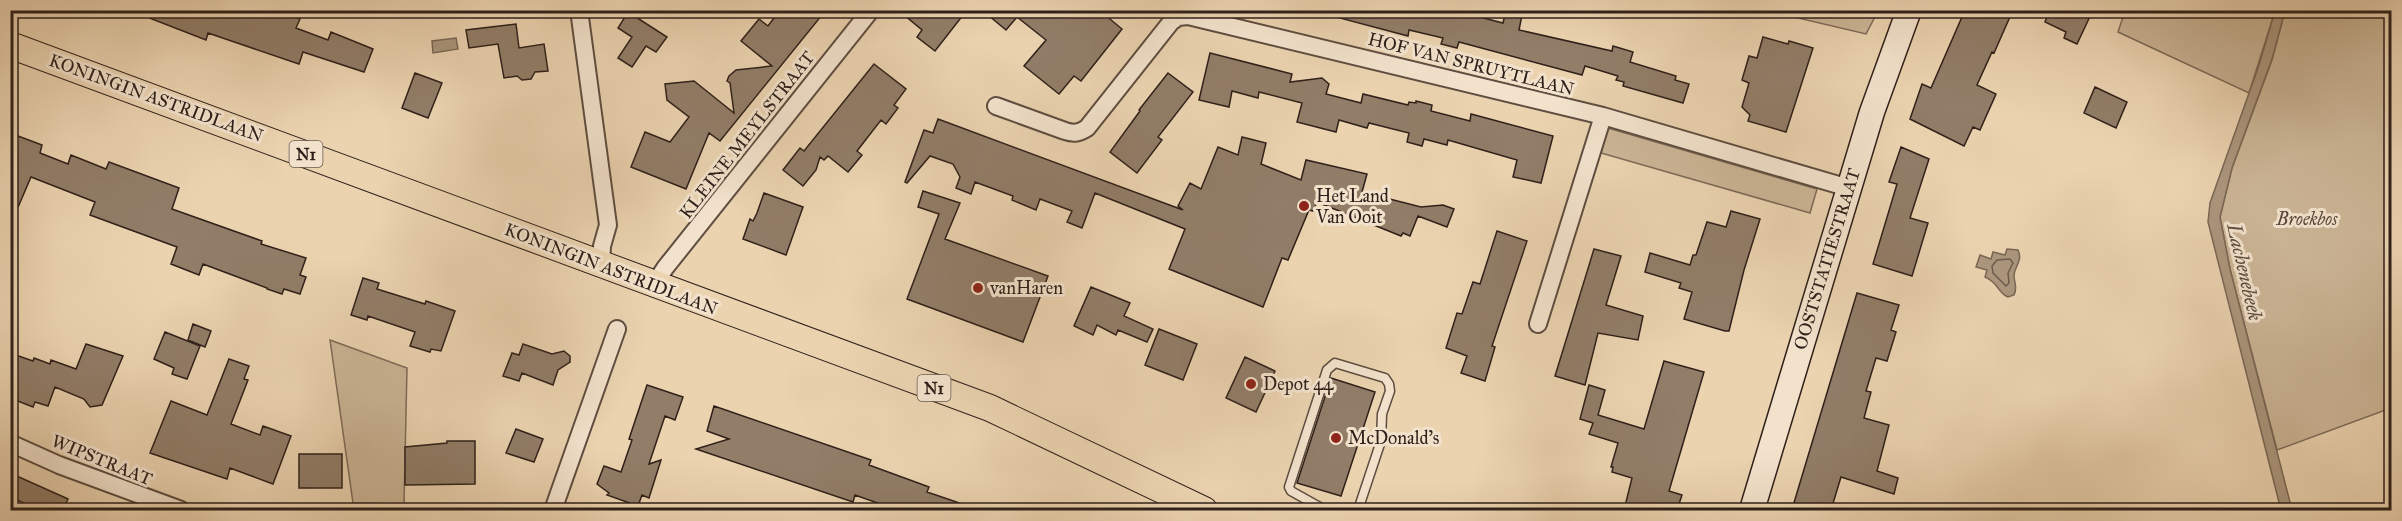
<svg xmlns="http://www.w3.org/2000/svg" width="2402" height="521" font-family="'IM FELL Great Primer',serif">
  <style>
    .green { fill: #cbb596; stroke: #7d6a58; stroke-width: 1.5 }
    .water { fill: #ab967d; stroke: #796755; stroke-width: 1.5 }
    .lines { fill: none; stroke-linecap: round; stroke-linejoin: round }
    .shore { stroke: #6d5b4c; stroke-width: 1.5 }
    .building { fill: #917d68; stroke: #2f201a; stroke-width: 1.5 }
    .lane-casing { stroke: #5e4d40; stroke-width: 11 }
    .street-casing { stroke: #5e4d40; stroke-width: 20 }
    .secondary-casing { stroke: #2f201a; stroke-width: 27 }
    .primary-casing { stroke: #2f201a; stroke-width: 28 }
    .lane { stroke: #f2e2cc; stroke-width: 8 }
    .street { stroke: #f2e2cc; stroke-width: 16 }
    .secondary { stroke: #f2e2cc; stroke-width: 24 }
    .primary { stroke: #ebd3b0; stroke-width: 26 }
    .poi-dot { fill: #8f2418; stroke: #f2e2cc; stroke-width: 2 }
    .labels { text-anchor: middle; dominant-baseline: central; stroke-width: 6; stroke-linejoin: round; paint-order: stroke }
    .shield { fill: #f2e2cc; stroke: #6a5a4f; stroke-width: 1.5 }
    .shield-label { font-size: 16px; font-weight: bold; fill: #2f201a }
    .street-label { font-size: 18px; fill: #2f201a; stroke: #f2e2cc }
    .poi-label { font-size: 18px; fill: #2f201a; stroke: #f2e2cc; text-anchor: start }
    .park-label { font-size: 18px; font-style: italic; fill: #564539; stroke: #f2e2cc }
    .water-label { font-size: 20px; font-style: italic; fill: #5a493d; stroke: #f2e2cc }
  </style>
  <rect width="100%" height="100%" fill="#ebd3b0"/>
  <filter id="stains"><feTurbulence type="fractalNoise" baseFrequency=".00333" numOctaves="4"/><feColorMatrix values="0 0 0 0 .2 0 0 0 0 .09 0 0 0 0 .02 0 0 0 .5 -.17"/></filter>
  <radialGradient id="worn" r=".72"><stop offset=".6" stop-color="#630" stop-opacity="0"/><stop offset="1" stop-color="#630" stop-opacity=".3"/></radialGradient>
  <path class="green" d="M 1768,11 L 1878,11 L 1866,34 Z
    M 2125,11 L 2275,11 L 2249,93 L 2118,32 Z
    M 2285,11 L 2391,11 L 2391,408 L 2277,450 L 2230,269 L 2220,217 L 2232,168 L 2272,60 Z
    M 1608,128 L 1817,189 L 1810,213 L 1601,153 Z
    M 330,340 L 407,368 L 404,504 L 353,503 Z"/>
  <path class="water" d="M 2275,11 L 2285,11 L 2272,59 L 2232,168 L 2220,217 L 2230,269 L 2292,510 L 2281,510 L 2208,222 L 2210,203 L 2259,65 Z
    M 456,38 L 458,49 L 433,53 L 432,41 Z
    M 2007,249 L 2018,250 C 2023,261 2015,265 2014,275 C 2014,283 2018,287 2014,295 L 2008,297 C 1998,293 1998,282 1985,277 L 1987,270 L 1976,267 L 1980,255 L 1991,259 L 1993,252 L 2005,255 Z"/>
  <g class="lines">
    <path class="shore" d="M 2010,259 L 2013,263 L 2008,273 L 2009,283 L 2006,286 L 1993,273 L 1992,266 L 1997,260 Z"/>
  </g>
  <path class="building" d="M 129,10 L 278,10 L 300,19 L 296,28 L 328,40 L 331,32 L 373,49 L 364,72 L 303,52 L 299,64 L 208,33 L 206,40 Z
    M 780,10 L 826,10 L 720,141 L 709,133 L 686,189 L 631,167 L 645,132 L 670,142 L 689,117 L 667,100 L 665,84 L 694,81 L 734,113 L 730,83 L 727,81 L 729,76 L 736,70 L 772,66 L 741,41 L 759,19 L 768,26 Z
    M 898,10 L 967,10 L 935,51 L 917,37 L 922,30 Z
    M 982,10 L 1099,10 L 1122,29 L 1081,81 L 1074,76 L 1059,94 L 1024,66 L 1046,40 L 1017,17 L 1006,30 Z
    M 1336,10 L 1465,10 L 1464,13 L 1503,23 L 1506,10 L 1523,10 L 1519,30 L 1612,51 L 1613,46 L 1633,52 L 1630,62 L 1676,76 L 1675,80 L 1689,84 L 1683,103 L 1623,86 L 1624,82 L 1616,80 L 1618,76 L 1585,66 L 1582,75 L 1459,42 L 1457,48 L 1441,44 L 1443,38 L 1409,30 L 1408,36 L 1336,17 Z
    M 1965,10 L 2013,10 L 1994,53 L 1992,52 L 1977,85 L 1996,94 L 1980,130 L 1973,127 L 1964,146 L 1910,119 L 1922,84 L 1931,88 Z
    M 2050,10 L 2093,10 L 2077,44 L 2064,38 L 2066,32 L 2045,22 Z
    M 628,12 L 667,37 L 656,52 L 646,46 L 632,67 L 618,58 L 632,37 L 618,28 Z
    M 516,24 L 519,48 L 544,44 L 548,71 L 535,72 L 531,79 L 522,80 L 517,76 L 504,78 L 498,44 L 469,48 L 466,30 Z
    M 1763,37 L 1788,44 L 1789,41 L 1813,48 L 1786,132 L 1748,121 L 1750,115 L 1742,107 L 1749,83 L 1742,80 L 1749,56 L 1757,58 Z
    M 1210,53 L 1292,74 L 1290,82 L 1322,78 L 1329,84 L 1326,94 L 1361,103 L 1363,94 L 1408,105 L 1409,102 L 1416,103 L 1416,101 L 1432,105 L 1431,111 L 1470,121 L 1471,114 L 1553,136 L 1541,183 L 1513,177 L 1517,160 L 1448,140 L 1447,145 L 1424,139 L 1422,146 L 1407,142 L 1409,133 L 1369,123 L 1367,128 L 1339,120 L 1336,132 L 1297,122 L 1302,103 L 1259,92 L 1258,98 L 1232,91 L 1229,107 L 1199,100 Z
    M 874,64 L 906,89 L 894,105 L 898,108 L 886,124 L 881,120 L 857,151 L 862,155 L 848,172 L 828,156 L 824,160 L 820,157 L 816,170 L 803,186 L 783,170 L 800,148 L 804,151 Z
    M 415,73 L 442,83 L 428,118 L 402,108 Z
    M 1168,73 L 1193,92 L 1158,137 L 1162,140 L 1137,173 L 1110,152 L 1140,111 L 1139,110 Z
    M 2095,87 L 2127,102 L 2116,128 L 2084,113 Z
    M 938,119 L 1183,210 L 1178,206 L 1190,183 L 1201,189 L 1218,147 L 1238,155 L 1242,137 L 1266,143 L 1261,164 L 1301,180 L 1306,160 L 1367,174 L 1362,192 L 1421,207 L 1443,205 L 1454,209 L 1447,227 L 1418,216 L 1410,236 L 1403,233 L 1401,236 L 1317,202 L 1313,211 L 1309,210 L 1288,260 L 1282,258 L 1263,307 L 1169,269 L 1185,229 L 1095,193 L 1082,228 L 1067,222 L 1072,211 L 1040,199 L 1036,210 L 1012,200 L 1013,196 L 975,182 L 971,194 L 956,188 L 960,177 L 953,164 L 930,156 L 907,183 L 905,182 L 924,130 L 933,133 Z
    M 10,133 L 42,145 L 40,153 L 68,164 L 71,155 L 106,169 L 109,162 L 179,188 L 172,209 L 262,241 L 261,244 L 306,258 L 300,275 L 306,277 L 300,294 L 284,289 L 282,294 L 267,289 L 267,288 L 203,264 L 199,275 L 171,264 L 177,247 L 90,215 L 95,202 L 31,177 L 10,226 Z
    M 1901,147 L 1929,159 L 1910,218 L 1928,223 L 1912,276 L 1873,264 L 1897,184 L 1889,182 Z
    M 923,191 L 960,203 L 945,239 L 1048,276 L 1023,342 L 907,299 L 939,214 L 918,207 Z
    M 764,193 L 803,207 L 786,255 L 743,239 L 750,219 L 753,221 L 757,213 Z
    M 1731,211 L 1760,219 L 1744,270 L 1729,331 L 1725,331 L 1684,319 L 1692,292 L 1679,288 L 1681,283 L 1645,272 L 1650,253 L 1690,265 L 1693,255 L 1696,255 L 1707,222 L 1726,227 Z
    M 1497,231 L 1527,241 L 1492,346 L 1495,347 L 1485,381 L 1461,373 L 1467,356 L 1446,348 L 1457,313 L 1462,314 L 1473,282 L 1480,284 Z
    M 1594,249 L 1621,256 L 1606,305 L 1643,316 L 1638,340 L 1598,333 L 1585,385 L 1555,376 Z
    M 363,278 L 379,283 L 377,289 L 425,304 L 426,301 L 455,311 L 441,351 L 431,349 L 430,352 L 410,346 L 415,332 L 368,316 L 367,320 L 351,315 Z
    M 1091,287 L 1130,303 L 1124,316 L 1153,329 L 1147,342 L 1118,330 L 1116,335 L 1097,325 L 1093,335 L 1074,326 Z
    M 1857,293 L 1899,305 L 1891,330 L 1896,332 L 1887,361 L 1876,358 L 1866,391 L 1871,392 L 1864,418 L 1889,425 L 1877,471 L 1898,478 L 1894,494 L 1841,477 L 1831,510 L 1807,510 L 1793,506 Z
    M 193,324 L 211,331 L 205,347 L 188,340 Z
    M 1159,329 L 1197,344 L 1183,380 L 1145,365 Z
    M 165,332 L 200,346 L 187,379 L 172,374 L 174,368 L 154,359 Z
    M 86,344 L 123,356 L 102,405 L 90,407 L 84,399 L 55,387 L 48,406 L 35,402 L 33,407 L 10,398 L 10,353 L 33,361 L 34,358 L 50,364 L 51,360 L 76,369 Z
    M 523,344 L 552,354 L 564,351 L 570,356 L 570,362 L 558,370 L 553,385 L 522,373 L 519,381 L 503,376 L 512,353 L 519,355 Z
    M 1245,357 L 1275,371 L 1256,412 L 1226,398 Z
    M 229,359 L 249,366 L 244,379 L 248,380 L 231,424 L 260,435 L 263,426 L 291,436 L 273,484 L 230,468 L 227,479 L 150,453 L 171,401 L 207,415 Z
    M 1664,361 L 1704,372 L 1669,491 L 1682,495 L 1677,510 L 1624,510 L 1632,478 L 1612,472 L 1613,467 L 1611,467 L 1618,443 L 1589,434 L 1593,423 L 1580,419 L 1589,385 L 1605,390 L 1598,415 L 1644,429 Z
    M 1331,378 L 1375,392 L 1341,496 L 1297,483 Z
    M 647,385 L 683,397 L 675,420 L 665,416 L 649,464 L 661,460 L 649,498 L 642,495 L 638,506 L 607,495 L 609,493 L 597,484 L 604,466 L 621,472 L 632,440 L 629,439 Z
    M 714,406 L 871,460 L 869,465 L 929,487 L 927,492 L 974,508 L 973,510 L 897,510 L 855,495 L 853,502 L 696,449 L 729,439 L 707,431 Z
    M 516,429 L 543,439 L 534,462 L 506,453 Z
    M 447,441 L 475,441 L 475,484 L 405,485 L 405,447 L 447,443 Z
    M 299,454 L 342,454 L 342,488 L 299,488 Z
    M 10,473 L 68,499 L 63,510 L 40,510 L 10,497 Z"/>
  <g class="lines">
    <g class="lane-casing">
      <path id="lane" d="M 1325,510 L 1291,491 L 1289,487 L 1327,370 L 1335,363 L 1385,378 L 1389,384 L 1390,391 L 1382,414 L 1381,441 L 1358,510"/>
    </g>
    <g class="street-casing">
      <path id="street" d="M 579,10 L 608,225 L 602,246 L 601,265
        M 996,106 L 1065,131 C 1074,134 1079,133 1087,128 L 1171,22 L 1178,17 L 1188,16 L 1603,116 L 1849,188
        M 654,285 L 665,268 L 871,10
        M 1538,324 L 1603,116
        M 10,443 L 59,465 L 181,510
        M 553,510 L 617,329"/>
    </g>
    <g class="secondary-casing">
      <path id="secondary" d="M 1752,510 L 1872,112 L 1909,10"/>
    </g>
    <g class="primary-casing">
      <path id="primary" d="M 10,45 L 990,408 L 1204,510"/>
    </g>
    <use href="#lane" class="lane"/>
    <use href="#street" class="street"/>
    <use href="#secondary" class="secondary"/>
    <use href="#primary" class="primary"/>
  </g>
  <g class="poi-dot">
    <circle cx="1304" cy="206" r="6"/>
    <circle cx="978" cy="288" r="6"/>
    <circle cx="1251" cy="384" r="6"/>
    <circle cx="1336" cy="438" r="6"/>
  </g>
  <g class="labels">
    <g class="shield">
      <rect x="289.5" y="141" width="33" height="26" rx="4.5"/>
      <rect x="917.5" y="375" width="33" height="26" rx="4.5"/>
    </g>
    <g class="shield-label">
      <text x="306" y="154">N1</text>
      <text x="934" y="388">N1</text>
    </g>
    <g class="street-label">
      <text transform="translate(1471 64) rotate(14)">HOF VAN SPRUYTLAAN</text>
      <text transform="translate(156 98) rotate(20)">KONINGIN ASTRIDLAAN</text>
      <text transform="translate(747 135) rotate(-52)">KLEINE MEYLSTRAAT</text>
      <text transform="translate(1827 259) rotate(-73)">OOSTSTATIESTRAAT</text>
      <text transform="translate(611 269) rotate(21)">KONINGIN ASTRIDLAAN</text>
      <text transform="translate(102 460) rotate(22)">WIPSTRAAT</text>
    </g>
    <g class="poi-label">
      <text x="1316" y="196">Het Land<tspan x="1316" dy="21">Van Ooit</tspan></text>
      <text x="990" y="288">vanHaren</text>
      <text x="1263" y="384">Depot 44</text>
      <text x="1348" y="438">McDonald's</text>
    </g>
    <g class="park-label">
      <text x="2307" y="219">Broekbos</text>
    </g>
    <g class="water-label">
      <text transform="translate(2245 272) rotate(77)">Lachenebeek</text>
    </g>
  </g>
  <rect width="2402" height="521" fill="none" stroke="#ebd3b0" stroke-width="36"/>
  <rect x="12" y="12" width="2378" height="497" fill="none" stroke="#2f201a" stroke-width="3"/>
  <rect x="18" y="18" width="2366" height="485" fill="none" stroke="#2f201a" stroke-width="1.5"/>
  <rect width="100%" height="100%" filter="url(#stains)"/>
  <rect width="100%" height="100%" fill="url(#worn)"/>
</svg>
